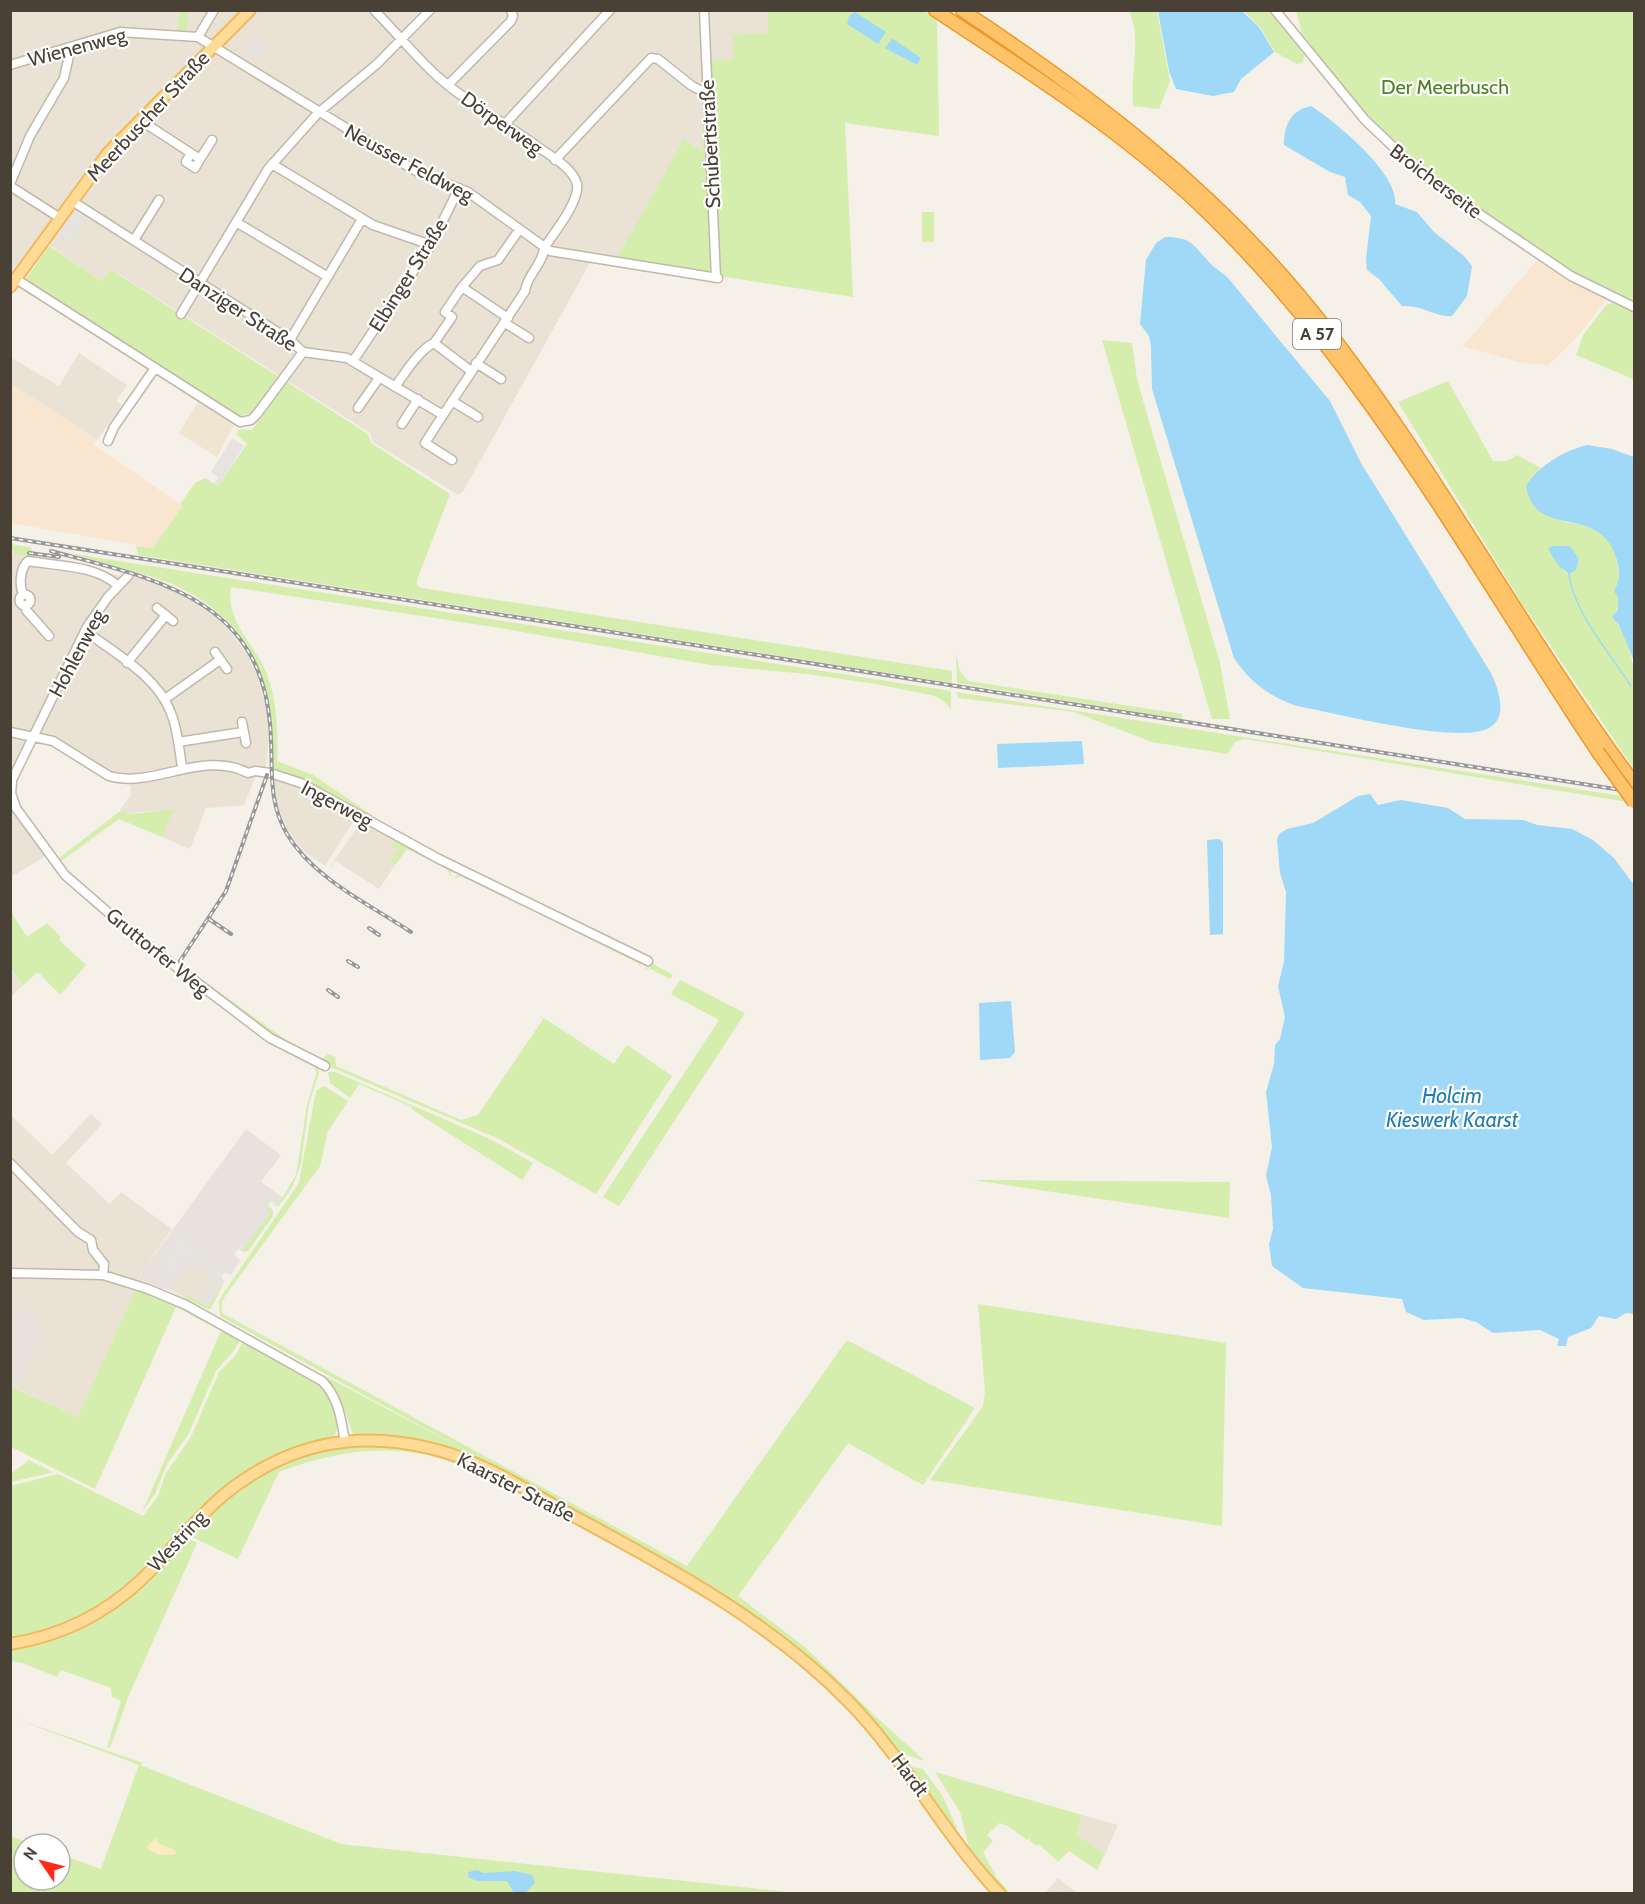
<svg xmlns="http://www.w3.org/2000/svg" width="1645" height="1904" font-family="Cabin,sans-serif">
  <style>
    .residential { fill: #eae2d5 }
    .commercial { fill: #f9e6d1 }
    .industrial { fill: #e8e2dd }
    .education { fill: #f0e5d1 }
    .green { fill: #d5edad; fill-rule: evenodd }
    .sand { fill: #fdecc1 }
    .parking { fill: #e6e3e0 }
    .water { fill: #9fd9f7 }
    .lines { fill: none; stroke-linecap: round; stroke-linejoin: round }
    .stream { stroke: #9fd9f7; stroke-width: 1.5 }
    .minor-casing { stroke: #c2b8a9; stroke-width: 11 }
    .major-casing { stroke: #f0ba5c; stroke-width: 14 }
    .highway-casing { stroke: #ed992b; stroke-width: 15 }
    .minor { stroke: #fff; stroke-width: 8 }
    .major { stroke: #ffdb97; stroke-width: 10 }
    .highway { stroke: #ffc369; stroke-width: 12 }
    .rail-casing { stroke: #989898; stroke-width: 4 }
    .rail { stroke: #fff; stroke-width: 1.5; stroke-dasharray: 4.5; stroke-linecap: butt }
    .highway-bridge-casing { stroke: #ed992b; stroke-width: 15; stroke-linecap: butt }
    .highway-bridge { stroke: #ffc369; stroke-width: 12 }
    .labels { text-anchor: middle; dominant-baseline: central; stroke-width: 4.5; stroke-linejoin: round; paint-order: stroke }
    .shield { fill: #fff; stroke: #807a72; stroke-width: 1.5 }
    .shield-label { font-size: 18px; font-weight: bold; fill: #4a4136 }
    .street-label { font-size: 20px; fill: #4a4136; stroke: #fff }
    .park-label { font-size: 20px; fill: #4d8222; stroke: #fff }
    .water-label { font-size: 21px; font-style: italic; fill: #217daf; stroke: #fff }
  </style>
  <rect width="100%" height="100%" fill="#f5f0e8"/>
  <path class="residential" d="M 11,11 L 768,11 L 769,33 L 733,35 L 735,59 L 702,152 L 684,140 L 616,260 L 593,257 L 463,492 L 458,495 L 373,442 L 370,433 L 111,269 L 102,281 L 40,239 L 11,279 Z
    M 79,353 L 127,385 L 116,401 L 122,405 L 97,440 L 11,384 L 10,357 L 59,386 Z
    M 10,551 L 14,554 L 83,565 L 127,578 L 130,575 L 170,588 L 214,615 L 232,634 L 248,656 L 258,678 L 268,715 L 269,740 L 265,771 L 258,770 L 244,805 L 206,808 L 190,849 L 162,837 L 174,809 L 121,814 L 120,810 L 131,795 L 130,779 L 118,778 L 35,736 L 11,783 Z
    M 271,774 L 285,778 L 356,817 L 325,866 L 302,850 L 287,829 L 277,804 Z
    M 11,805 L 16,808 L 49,854 L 11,877 Z
    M 362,820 L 394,836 L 392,848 L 399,848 L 391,861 L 395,865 L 379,889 L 336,861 L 329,868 Z
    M 10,968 L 22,986 L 11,997 L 10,997 Z
    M 10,1114 L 52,1155 L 91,1114 L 102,1124 L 66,1163 L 110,1204 L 121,1192 L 172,1229 L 137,1279 L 136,1288 L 78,1417 L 11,1386 Z
    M 193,1262 L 213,1276 L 195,1299 L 189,1296 L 186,1299 L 171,1291 Z
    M 1082,1815 L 1118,1825 L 1105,1854 L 1077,1835 Z
    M 1058,1878 L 1077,1893 L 1045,1893 Z"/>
  <path class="commercial" d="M 1541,256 L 1609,296 L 1578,336 L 1549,365 L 1521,363 L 1463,346 Z
    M 10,384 L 87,432 L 87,435 L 97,440 L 94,445 L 183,506 L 153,548 L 11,523 Z"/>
  <path class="industrial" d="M 246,1129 L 281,1155 L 261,1182 L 283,1198 L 278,1205 L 271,1201 L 267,1208 L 271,1212 L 243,1251 L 239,1248 L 234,1254 L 240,1261 L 231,1275 L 224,1273 L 221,1277 L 225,1281 L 208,1306 L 195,1299 L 212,1276 L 193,1262 L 171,1291 L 137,1279 Z
    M 18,1306 L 40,1317 L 37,1324 L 44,1327 L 15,1386 L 11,1384 L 10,1311 L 14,1313 Z"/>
  <path class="education" d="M 198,402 L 234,425 L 217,457 L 179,433 Z"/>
  <path class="green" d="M 180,11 L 189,11 L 186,31 L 177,30 Z
    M 768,11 L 924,11 L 937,19 L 939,136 L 845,123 L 853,297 L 720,276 L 717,272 L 708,61 L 734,59 L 733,35 L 768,33 Z
    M 1129,11 L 1157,11 L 1170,81 L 1159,109 L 1133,106 C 1130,76 1142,39 1129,11 Z
    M 1244,11 L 1272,11 L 1305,51 L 1303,62 L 1297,64 L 1275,52 L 1260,27 Z
    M 1296,11 L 1634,11 L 1634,306 L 1588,285 L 1440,188 L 1385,140 L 1311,50 L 1312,46 L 1302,34 Z
    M 703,127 L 708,131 L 713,257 L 709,273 L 616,260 L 684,139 L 702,152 Z
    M 922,212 L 934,212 L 934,242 L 922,242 Z
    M 49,246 L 102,281 L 110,269 L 279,377 L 255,412 L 236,417 L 26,279 Z
    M 1615,303 L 1634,312 L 1633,379 L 1576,355 L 1583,335 L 1607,304 Z
    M 1102,340 L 1132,343 L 1137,379 L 1148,418 L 1220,663 L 1230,719 L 1212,719 Z
    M 1448,381 L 1493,461 L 1506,461 L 1517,455 L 1541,468 L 1531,478 L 1564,522 C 1608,525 1622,548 1618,591 C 1618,602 1620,608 1613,617 C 1645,658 1634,719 1634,769 L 1523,605 L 1398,402 ZM 1552,546 L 1570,546 L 1579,559 L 1576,570 L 1566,573 L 1549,549 Z
    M 287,382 L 368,434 L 371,443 L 450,494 L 417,580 L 417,585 L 421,588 L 952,671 L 952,683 L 138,555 L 136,546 L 153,548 L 183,506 L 180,504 L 195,483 L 205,478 L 218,486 L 247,444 L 236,434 L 239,429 L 252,430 Z
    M 10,544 L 30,547 L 35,553 L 28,554 L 35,557 L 14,554 Z
    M 74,554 L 951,691 L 951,710 L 946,703 L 935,696 L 876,684 L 807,674 L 711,665 L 494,627 L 231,587 C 225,622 255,644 267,674 C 277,702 278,732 277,761 L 313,775 L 375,817 L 376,821 L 271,773 C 277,689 255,621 172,584 C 153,576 131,571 111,566 C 101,563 77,560 74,554 Z
    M 956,654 L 960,671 L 968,681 L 1182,714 L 1182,719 L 957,683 Z
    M 956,692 L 1634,798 L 1634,803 L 1245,739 L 1235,742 L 1227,754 L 1152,742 L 1074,712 L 959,698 Z
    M 174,809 L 162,837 L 119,819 L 57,864 L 55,861 L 119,812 L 131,814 Z
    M 394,836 L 452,870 L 450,876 L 447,869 L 407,849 L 395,865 L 391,861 L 399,848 L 392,848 Z
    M 460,872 L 640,961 L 641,969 L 638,963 L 461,876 L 454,879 Z
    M 11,912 L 27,937 L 47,923 L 61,937 L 59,940 L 86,965 L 60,995 L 38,972 L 22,986 L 11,968 Z
    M 175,960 L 297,1048 L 321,1059 L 329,1054 L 335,1057 L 336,1066 L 461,1120 L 478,1115 L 544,1018 L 614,1064 L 627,1045 L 672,1076 L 596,1194 L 499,1139 L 284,1047 L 172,964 Z
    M 651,963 L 673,975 L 670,979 L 649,968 L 643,971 Z
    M 680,980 L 745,1013 L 619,1206 L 603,1197 L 719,1020 L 671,994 Z
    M 305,1059 L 315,1064 L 319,1073 L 309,1104 L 301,1163 L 293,1186 L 278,1207 L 271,1202 L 278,1205 L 296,1175 L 307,1105 L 316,1074 L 314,1065 Z
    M 328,1072 L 335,1072 L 492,1140 L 533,1163 L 522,1180 L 411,1109 L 412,1107 L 359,1084 L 350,1098 L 330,1083 Z
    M 324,1086 L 348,1101 L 328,1131 L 320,1166 L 226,1295 L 222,1301 L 222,1313 L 687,1566 L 847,1340 L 975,1408 L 923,1485 L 848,1443 L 738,1596 L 806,1648 L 874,1715 L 925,1761 L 906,1755 L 891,1746 L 775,1632 L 480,1462 L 353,1434 L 339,1396 L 325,1376 L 470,1453 L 220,1316 L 219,1302 L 223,1294 L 299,1183 L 315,1096 L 317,1090 Z
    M 973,1180 L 1230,1182 L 1229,1218 Z
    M 268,1206 L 273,1210 L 273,1216 L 248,1251 L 243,1252 L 238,1249 L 243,1250 L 271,1212 L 266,1208 Z
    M 225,1281 L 210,1310 L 186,1299 L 188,1295 L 208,1306 Z
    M 136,1288 L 164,1298 L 241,1339 L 232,1353 L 216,1371 L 188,1435 L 167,1464 L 155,1494 L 142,1512 L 221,1331 L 176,1307 L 95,1489 L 11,1447 L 10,1386 L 78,1417 Z
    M 978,1304 L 1226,1343 L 1222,1526 L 930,1480 L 983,1406 L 985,1391 Z
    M 244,1340 C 264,1351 308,1372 322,1385 C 334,1396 342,1423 334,1437 L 266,1463 L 124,1590 L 73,1622 L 11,1641 L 11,1486 L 58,1474 L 143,1516 L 158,1496 L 166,1473 L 191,1437 L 219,1372 L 235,1356 Z
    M 384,1444 C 407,1447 430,1450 451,1457 C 496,1473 538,1500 580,1523 C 667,1570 763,1616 833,1689 C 894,1753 939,1828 998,1893 L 994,1893 C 962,1859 937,1819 909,1781 C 887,1751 861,1722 835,1696 C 762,1625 674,1578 586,1530 C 536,1502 482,1468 426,1455 C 376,1444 326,1454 279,1472 L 238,1559 L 192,1537 L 190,1539 L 197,1543 L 129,1695 L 110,1748 L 107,1747 L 121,1701 L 112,1697 L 111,1688 L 61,1670 L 57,1677 L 23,1663 L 11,1661 L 10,1647 C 70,1637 119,1608 160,1564 C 178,1544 195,1521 216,1504 C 265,1463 321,1445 384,1444 Z
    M 29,1460 L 53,1472 L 11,1482 L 11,1474 Z
    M 11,1717 L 143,1763 L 140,1765 L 341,1844 L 797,1893 L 11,1893 L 10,1836 L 32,1844 L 24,1844 L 24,1880 L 60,1880 L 60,1854 L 101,1869 L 139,1765 Z
    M 913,1767 L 923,1769 L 942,1795 L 957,1828 L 953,1831 L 911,1771 Z
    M 935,1772 L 1082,1815 L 1077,1835 L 1105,1854 L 1097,1870 L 1069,1851 L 1058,1862 L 1039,1844 L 1037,1846 L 1030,1841 L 1030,1837 L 1027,1840 L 1008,1826 L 999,1823 L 987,1835 L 993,1841 L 983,1852 L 997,1878 L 1010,1893 L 1007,1893 L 970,1852 L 960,1812 Z"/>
  <path class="sand" d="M 157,1838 L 159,1844 L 175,1850 L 176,1854 L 159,1855 L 149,1850 L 147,1846 Z"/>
  <path class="parking" d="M 256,39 L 266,49 L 255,60 L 248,53 L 251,49 L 249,45 Z
    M 74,210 L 86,218 L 71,243 L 57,234 Z
    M 28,280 L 129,344 L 135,352 L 26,283 Z
    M 232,438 L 244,446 L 218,486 L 214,484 L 218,477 L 211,472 Z
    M 177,1233 L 199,1249 L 197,1253 L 201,1250 L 203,1252 L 201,1256 L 204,1258 L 207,1255 L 227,1269 L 218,1281 L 214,1278 L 217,1274 L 194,1258 L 191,1261 L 185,1258 L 170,1279 L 161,1275 L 159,1270 L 174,1249 L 168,1245 Z"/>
  <path class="water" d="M 1158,11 L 1242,11 L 1259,27 L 1274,52 L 1241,79 L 1234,92 L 1213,96 L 1176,89 L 1169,71 Z
    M 855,12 L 886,32 L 878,44 L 847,24 L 849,16 Z
    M 892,38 L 921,58 L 917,65 L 885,48 Z
    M 1311,106 C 1335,121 1400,175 1395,204 L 1417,212 L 1434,232 L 1464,256 L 1472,266 L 1467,296 L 1452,316 C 1437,318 1424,305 1402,306 L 1379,279 L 1367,270 L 1366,259 L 1371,216 L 1360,202 L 1348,195 L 1345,177 L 1330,172 L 1284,145 C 1284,125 1291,110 1311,106 Z
    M 1165,237 C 1192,237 1193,245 1209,262 C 1214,268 1222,272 1228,278 L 1330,401 L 1361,463 L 1491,673 C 1498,688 1509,717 1489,728 C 1458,745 1335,713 1297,706 C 1271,698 1249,681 1234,658 L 1152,389 L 1151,346 L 1149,336 L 1140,324 L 1146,260 L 1156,243 Z
    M 1587,445 L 1612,449 L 1634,457 L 1634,661 L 1619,625 L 1612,617 L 1618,610 L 1618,597 L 1614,591 C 1620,581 1620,572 1617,560 C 1601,501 1535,542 1526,486 C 1538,466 1565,450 1587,445 Z
    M 1552,546 L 1570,546 L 1579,559 L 1576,570 L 1569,574 L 1558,565 L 1548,549 Z
    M 1082,741 L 1084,764 L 998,768 L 997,744 Z
    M 1370,794 L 1378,805 L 1401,800 L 1448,808 L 1465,819 L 1523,820 L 1537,825 L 1572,829 L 1593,840 L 1614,858 L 1634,885 L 1634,1314 L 1626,1313 L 1616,1319 L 1599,1316 L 1591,1328 L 1568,1337 L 1566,1346 L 1557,1346 L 1559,1339 L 1540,1330 L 1493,1333 L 1476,1322 L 1462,1318 L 1424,1320 L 1406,1312 L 1402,1299 L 1303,1288 L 1272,1266 L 1269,1244 L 1273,1229 L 1271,1195 L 1266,1176 L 1272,1147 L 1266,1092 L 1274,1064 L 1275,1045 L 1280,1039 L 1285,1017 L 1278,986 L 1284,962 L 1286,892 L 1280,873 L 1277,840 L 1279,834 L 1287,829 L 1313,823 L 1358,796 Z
    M 1220,839 L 1223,843 L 1223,934 L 1210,935 L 1207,840 Z
    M 1011,1001 L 1015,1052 L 1010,1058 L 980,1060 L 979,1003 Z
    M 478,1870 L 483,1873 L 515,1871 L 532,1875 L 535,1883 L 525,1893 L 514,1893 L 507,1881 L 477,1881 L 468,1877 L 468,1872 Z"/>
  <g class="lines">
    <path class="stream" d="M 1569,574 C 1573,611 1611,655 1631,686"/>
    <g class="minor-casing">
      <path id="minor" d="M 704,10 L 716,278
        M 1275,10 L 1365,120 L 1425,177 L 1571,276 L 1634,307
        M 198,37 L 214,10
        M 10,65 L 120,32 L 198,37 L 416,171 L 468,192 L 550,251 L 718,278
        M 448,85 L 511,21 L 513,16 L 511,10
        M 140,120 L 200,159 L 212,140
        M 505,124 L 610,10
        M 191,153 L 186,162 L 195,168 L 200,159
        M 555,160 L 651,58 L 658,59 L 692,86 L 708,94
        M 272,164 L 373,225 L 431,245
        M 10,184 L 30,136 L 64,78 L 71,47
        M 10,186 L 60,218
        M 72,201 L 290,340 L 303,352 L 347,358 L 443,415 L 525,291 C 527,275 543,264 544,248 C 554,233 580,201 577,184 C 573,167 547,154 534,144 C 502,121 467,103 437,76 C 415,56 396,32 374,10
        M 236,222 L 328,277
        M 134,240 L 159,200
        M 16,279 L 240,422 L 251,420 L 257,414 L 303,352
        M 462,287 L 445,312 L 452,317 L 434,343 L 471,371
        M 181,314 L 268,169 L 318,113 L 377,64 L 430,10
        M 508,318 L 462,287 L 480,266 L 498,260 L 519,230
        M 505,323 L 529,338
        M 290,340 L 362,219
        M 353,361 L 431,245 L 459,188
        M 476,363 L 501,379
        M 395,387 C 404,374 420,349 434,343
        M 452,401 L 478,417
        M 358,408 L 379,378
        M 443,415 L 425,443 L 452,460
        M 402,424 L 418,399
        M 108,441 L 114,427 L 155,368
        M 23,594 C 19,585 20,568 28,561 C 56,566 97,565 118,586
        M19.5 600a5.5 5.5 0 1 1 11 0a5.5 5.5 0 1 1-11 0Z
        M 26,605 L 26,610 L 49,636
        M 157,608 L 173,621
        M 85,631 C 115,653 158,677 171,713 C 178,730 179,749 182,767
        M 215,652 L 227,669
        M 127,663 L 166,615
        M 165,699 L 220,660
        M 242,722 L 246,743
        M 10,732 L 53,741 L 109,776 C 153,789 203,749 248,773 L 255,771 L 270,773 L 301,783 L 439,859 L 648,961
        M 178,742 L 243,732
        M 12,783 L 11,793 L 16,808 L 65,875 L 133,934 L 270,1038 L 325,1066
        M 10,784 L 87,627 L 108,597 L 128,576
        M 10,1163 L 78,1232 L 91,1240 L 93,1250 L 104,1264 L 103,1275
        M 10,1273 L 103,1275 L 148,1289 L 186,1305 L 322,1381 C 339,1398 341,1419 345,1442"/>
    </g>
    <g class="major-casing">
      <path id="major" d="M 10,287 L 107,154 L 250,10
        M 10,1644 C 60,1636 105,1614 141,1580 C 191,1532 212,1491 279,1460 C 327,1438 379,1436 429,1448 C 479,1459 524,1489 568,1513 C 668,1567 767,1619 848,1701 C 906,1760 943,1834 1000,1894"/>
    </g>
    <g class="highway-casing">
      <path id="highway" d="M 935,10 C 1031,74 1128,134 1211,216 C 1369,370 1476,570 1598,752
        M 962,10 C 1089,94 1212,187 1309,307 C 1430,456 1519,629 1634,783"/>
    </g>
    <use href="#minor" class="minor"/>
    <use href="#major" class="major"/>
    <use href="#highway" class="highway"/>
    <g class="rail-casing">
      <path id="rail" d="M 10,538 L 1634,792
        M 51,551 C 153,579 259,596 270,724 C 274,764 266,798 287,834 C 314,879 369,904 411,932
        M 29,553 L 59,557
        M 209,919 L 231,934
        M 369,928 L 379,935
        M 180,961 L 226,891 L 267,775
        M 348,961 L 358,967
        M 328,990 L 338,997"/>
    </g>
    <use href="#rail" class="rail"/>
    <g class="highway-bridge-casing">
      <path id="highway-bridge" d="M 1598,752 L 1634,802"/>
    </g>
    <use href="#highway-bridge" class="highway-bridge"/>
  </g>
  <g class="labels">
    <rect class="shield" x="1293" y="319" width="48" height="30" rx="4.5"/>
    <g class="shield-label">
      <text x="1317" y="334">A 57</text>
    </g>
    <g class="street-label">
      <text transform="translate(77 47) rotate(-15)">Wienenweg</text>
      <text transform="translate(148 116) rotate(-47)">Meerbuscher Straße</text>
      <text transform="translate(502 123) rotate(35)">Dörperweg</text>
      <text transform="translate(710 144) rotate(-93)">Schubertstraße</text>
      <text transform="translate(409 163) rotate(28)">Neusser Feldweg</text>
      <text transform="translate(1436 181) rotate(37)">Broicherseite</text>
      <text transform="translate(408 275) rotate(-58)">Elbinger Straße</text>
      <text transform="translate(238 309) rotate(33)">Danziger Straße</text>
      <text transform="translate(77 653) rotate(-62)">Hohlenweg</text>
      <text transform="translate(337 804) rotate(28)">Ingerweg</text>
      <text transform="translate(158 952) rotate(39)">Gruttorfer Weg</text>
      <text transform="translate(516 1487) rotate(27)">Kaarster Straße</text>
      <text transform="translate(177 1541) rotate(-47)">Westring</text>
      <text transform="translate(910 1775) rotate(53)">Hardt</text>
    </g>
    <g class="park-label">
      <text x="1445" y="87">Der Meerbusch</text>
    </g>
    <g class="water-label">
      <text x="1452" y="1095">Holcim<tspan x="1452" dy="24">Kieswerk Kaarst</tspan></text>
    </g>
  </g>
  <rect width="1645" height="1904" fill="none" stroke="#4a4136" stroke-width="24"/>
  <g transform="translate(42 1862) rotate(305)"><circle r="28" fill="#ffffff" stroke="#b7b3af" stroke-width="1.5"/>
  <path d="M0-4.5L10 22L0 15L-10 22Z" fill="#ff2915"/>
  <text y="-9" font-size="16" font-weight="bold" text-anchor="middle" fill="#4a4136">N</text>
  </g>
</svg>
